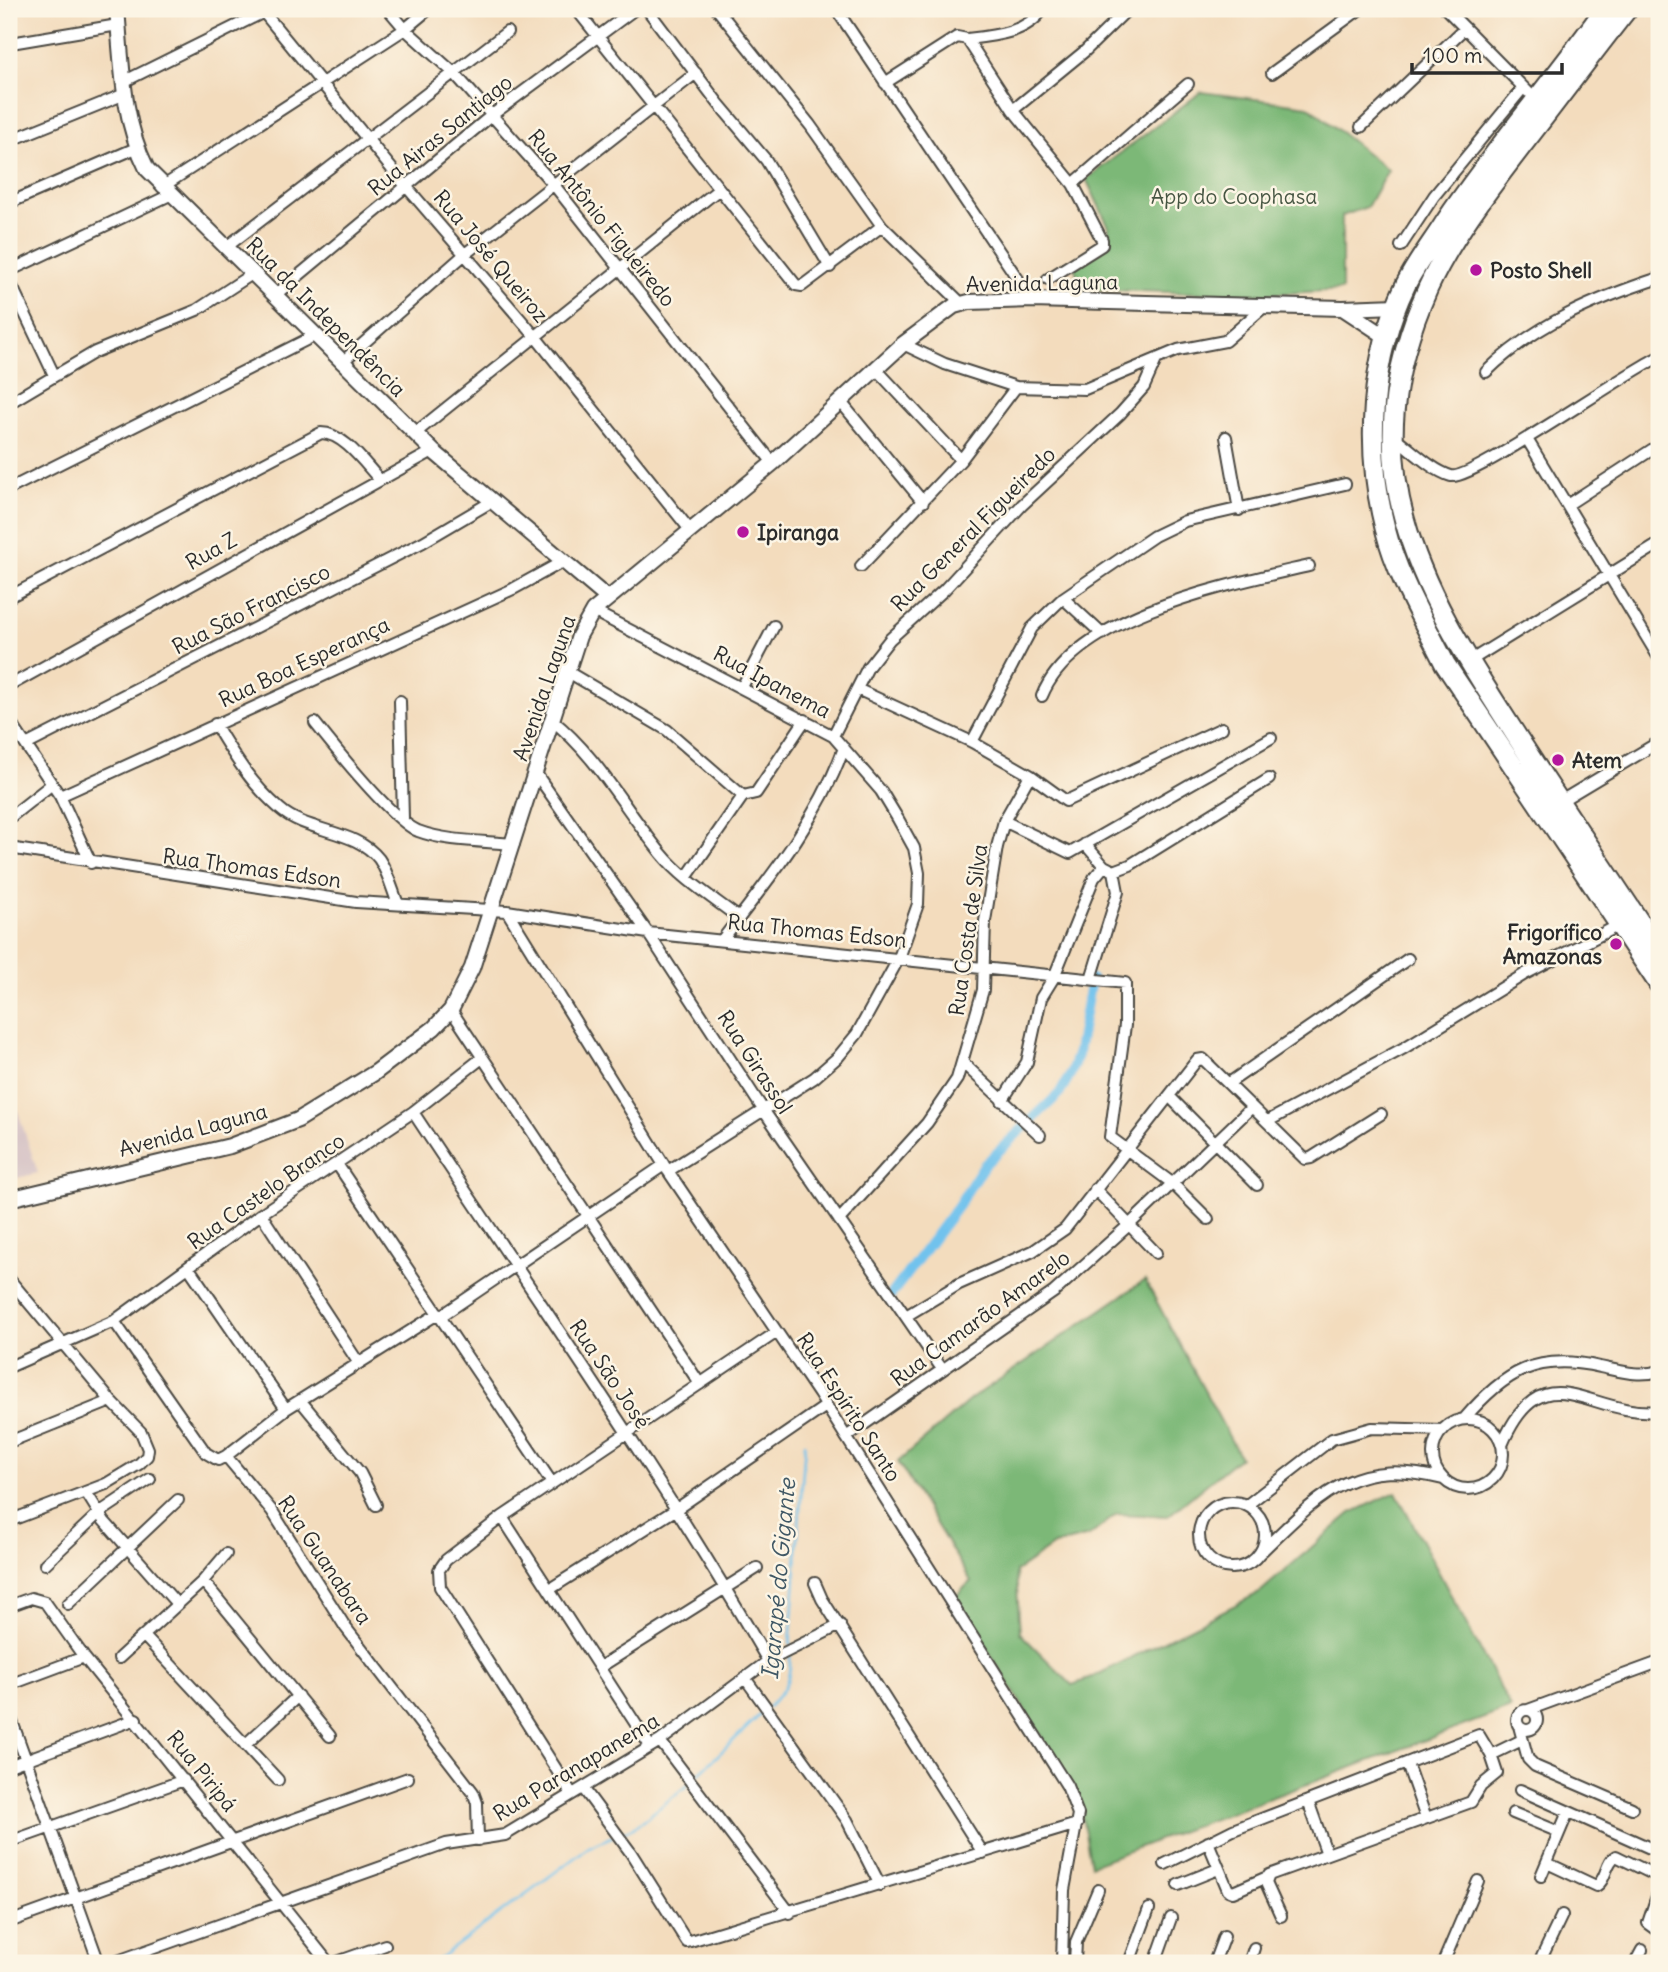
<svg xmlns="http://www.w3.org/2000/svg" width="1668" height="1972" font-family="Delius,sans-serif">
  <style>
    .industrial { fill: #d2bec2 }
    .forest { fill: #7cb877; stroke: #547251; stroke-width: 2 }
    .lines { fill: none; stroke-linecap: round; stroke-linejoin: round }
    .stream { stroke: #71c2ed; stroke-width: 2.5 }
    .canal { stroke: #71c2ed; stroke-width: 10 }
    .street-casing { stroke: #494641; stroke-width: 14 }
    .secondary-casing { stroke: #494641; stroke-width: 18 }
    .highway-casing { stroke: #494641; stroke-width: 23 }
    .street { stroke: #fff; stroke-width: 10 }
    .secondary { stroke: #fff; stroke-width: 14 }
    .highway { stroke: #fff; stroke-width: 19 }
    .poi-dot { fill: #b5179e; stroke: #fcf5e5; stroke-width: 2.5 }
    .labels { text-anchor: middle; dominant-baseline: central; stroke-width: 5; stroke-linejoin: round; paint-order: stroke }
    .street-label { font-size: 21px; fill: #2b2b2b; stroke: #fcf5e5 }
    .park-label { font-size: 21px; fill: #475643; stroke: #fcf5e5 }
    .poi-label { font-size: 21px; font-weight: bold; fill: #2b2b2b; stroke: #fcf5e5; text-anchor: start }
    .water-label { font-size: 23px; font-style: italic; fill: #405865; stroke: #fcf5e5 }
  </style>
  <rect width="100%" height="100%" fill="#fcf5e5"/>
  <filter id="ink" filterUnits="userSpaceOnUse"><feTurbulence type="fractalNoise" baseFrequency=".0143" numOctaves="2"/><feDisplacementMap in="SourceGraphic" scale="14" xChannelSelector="R" yChannelSelector="G"/><feConvolveMatrix kernelMatrix="1 2 1 2 8 2 1 2 1" color-interpolation-filters="sRGB"/></filter>
  <filter id="wash" filterUnits="userSpaceOnUse"><feTurbulence type="fractalNoise" baseFrequency=".00686" numOctaves="4" result="noise"/><feDisplacementMap in="SourceGraphic" scale="28" xChannelSelector="R" yChannelSelector="G"/><feGaussianBlur stdDeviation="1.57" result="paint"/><feColorMatrix in="noise" values="0 0 0 0 0 0 0 0 0 0 0 0 0 0 0 0 0 1.4 0 .05"/><feComposite in="paint" operator="in"/></filter>
  <g filter="url(#wash)">
    <rect width="100%" height="100%" fill="#f3dcbd"/>
    <path class="industrial" d="M 9,1084 L 38,1173 L 9,1180 Z"/>
    <path class="forest" d="M 1201,92 L 1308,106 L 1388,170 L 1367,207 L 1342,216 L 1342,290 L 1250,295 L 1083,289 L 1074,267 L 1107,246 L 1109,227 L 1086,179 Z
      M 1145,1280 L 1240,1457 L 1168,1516 L 1117,1514 L 1089,1536 L 1054,1545 L 1016,1571 L 1020,1633 L 1072,1685 L 1089,1679 L 1259,1593 L 1351,1513 L 1396,1492 L 1511,1708 L 1091,1865 L 1078,1796 L 955,1597 L 971,1581 L 898,1462 L 971,1399 Z"/>
    <g class="lines">
      <path class="stream" d="M 790,1645 L 805,1443
        M 768,1707 C 785,1691 791,1679 790,1655
        M 692,1780 L 763,1712
        M 620,1834 L 635,1827 L 688,1785
        M 433,1963 L 589,1847 L 613,1836"/>
      <path class="canal" d="M 891,1295 L 957,1207 L 984,1165 L 1059,1094 L 1070,1075 L 1078,1052 L 1091,979"/>
    </g>
  </g>
  <g filter="url(#ink)">
    <g class="lines">
      <g class="street-casing">
        <path id="street" d="M 261,9 L 405,185 L 534,335 L 690,530
          M 388,9 L 405,29 L 455,74 L 554,185 L 773,463
          M 576,9 L 796,285 L 802,286 L 882,226
          M 647,9 L 718,103 L 766,160 L 830,267
          M 717,9 L 810,125 L 882,226 L 962,304
          M 836,9 L 1032,300
          M 1446,9 L 1528,92
          M 967,39 C 994,36 1027,33 1043,9
          M 11,43 L 118,25
          M 1272,73 L 1360,9
          M 123,82 L 268,10
          M 885,83 L 957,37 L 967,39 L 1013,110 L 1073,184 L 1102,240 L 1102,245 L 1048,279
          M 1013,110 L 1085,51 L 1128,9
          M 1361,127 L 1465,28
          M 9,141 L 125,94
          M 1073,184 L 1188,84
          M 162,187 L 405,29 L 429,9
          M 9,203 L 136,148
          M 1401,246 L 1434,196 L 1523,88
          M 225,248 L 507,32
          M 9,271 L 170,195
          M 9,280 L 54,375
          M 274,296 L 492,115 L 635,9
          M 903,344 L 945,364 L 1016,387 L 1085,389 L 1178,350 L 1225,341 L 1265,306
          M 341,363 L 465,254 L 696,73
          M 876,369 L 961,460
          M 1486,372 C 1535,324 1595,299 1659,278
          M 840,401 L 923,502
          M 9,403 L 95,352 L 197,310 L 252,274
          M 414,434 L 718,190
          M 1393,436 C 1410,448 1431,470 1451,476 C 1471,481 1626,372 1659,357
          M 1226,437 L 1239,510
          M 1527,439 L 1659,658
          M 9,489 L 314,336
          M 1567,505 L 1659,445
          M 861,566 L 961,460 L 1016,387
          M 9,597 L 321,433 C 344,433 365,464 380,480
          M 1063,598 L 1102,634
          M 593,611 L 833,736 L 881,791 L 898,819 L 914,848 L 919,873 L 918,904 L 899,958 L 857,1034 L 838,1057 L 814,1078 L 668,1171
          M 1468,662 L 1659,544
          M 568,672 L 667,730 L 743,796
          M 9,686 L 433,451
          M 742,687 L 774,626
          M 857,689 L 972,742 L 1030,775 L 1066,801 L 1222,728
          M 1042,696 C 1075,614 1231,584 1309,566
          M 400,701 L 403,818
          M 9,720 L 60,796 L 91,863
          M 552,720 C 598,757 623,807 661,853 C 682,879 713,898 739,918
          M 315,723 C 334,747 392,820 418,831 C 447,842 484,841 514,844
          M 215,724 C 233,755 252,785 280,809 C 307,833 356,829 379,859 C 388,872 392,889 398,904
          M 833,736 L 868,667 L 890,639 L 944,590 L 1022,505 L 1120,414 L 1144,387 L 1156,360
          M 972,742 L 1032,628 L 1063,598 L 1154,536 L 1185,521 L 1345,484
          M 26,745 L 423,542 L 491,502
          M 537,775 L 648,933 L 764,1111 L 942,1369
          M 60,796 L 513,589 L 564,561
          M 1559,802 L 1659,742
          M 9,818 L 52,784
          M 1004,821 L 1070,853 L 1271,738
          M 1085,844 L 1104,866 L 1114,871 L 1130,865 L 1269,779
          M 9,848 L 356,902 L 507,911 L 664,1165 L 819,1394 L 1067,1786 L 1078,1814 L 1064,1890 L 1062,1962
          M 686,878 L 743,796 L 756,793 L 805,720
          M 507,911 L 648,933 L 1125,983 L 1125,1025 L 1110,1137 L 1172,1183 L 1208,1219
          M 722,940 C 769,879 817,821 844,748
          M 1091,979 L 1118,892 L 1114,871
          M 451,1010 L 700,1384
          M 963,1063 L 1040,1135
          M 1229,1083 L 1408,959
          M 1169,1096 L 1257,1185
          M 1002,1101 L 1027,1062 L 1041,998 L 1054,977 L 1094,878 L 1104,866
          M 413,1112 C 533,1294 659,1472 768,1661
          M 1268,1121 L 1404,1048 L 1525,974 L 1619,925
          M 337,1164 L 552,1483
          M 1095,1189 L 1156,1253
          M 261,1214 L 358,1362
          M 839,1220 L 927,1123 L 957,1079 L 983,990 L 985,921 L 997,847 L 1004,821 L 1030,775
          M 189,1268 L 286,1409
          M 9,1279 L 111,1401 L 141,1432 L 148,1449 L 147,1456 L 139,1464 L 106,1484 L 9,1521
          M 441,1316 L 664,1165
          M 906,1316 L 959,1284 L 1033,1251 L 1065,1229 L 1197,1060 L 1203,1059 L 1305,1159 L 1311,1158 L 1381,1114
          M 114,1321 L 206,1453 L 218,1460 L 226,1456 L 272,1511 L 346,1628 L 473,1792 L 477,1803 L 478,1840
          M 9,1367 L 114,1321 L 261,1214 L 413,1112 L 482,1058
          M 300,1400 L 360,1473 L 376,1505
          M 1464,1419 C 1504,1372 1537,1352 1600,1367 C 1620,1371 1640,1377 1659,1371
          M1433 1454a35 35 0 1 1 70 0a35 35 0 1 1-70 0Z
          M 846,1437 L 1054,1292 L 1129,1225 L 1252,1107
          M 9,1442 L 111,1401
          M 1502,1445 C 1543,1348 1589,1418 1659,1411
          M 226,1456 L 286,1409 L 439,1313
          M 86,1492 L 104,1521 L 177,1604
          M1199 1535a33 33 0 1 1 66 0a33 33 0 1 1-66 0Z
          M 1247,1505 L 1332,1439 L 1372,1428 L 1443,1430
          M 502,1517 L 650,1746
          M 1260,1553 C 1321,1494 1353,1456 1443,1479
          M 45,1564 L 99,1513 L 150,1479
          M 203,1581 L 330,1736
          M 815,1583 L 822,1599 L 983,1853
          M 550,1589 L 675,1510 L 826,1406
          M 68,1604 L 178,1500
          M 9,1606 L 31,1598 L 45,1602 L 84,1657 L 329,1963
          M 144,1636 L 278,1780
          M 119,1658 L 203,1581 L 226,1554
          M 600,1667 L 757,1568
          M 745,1678 L 847,1820 L 880,1885
          M 9,1685 L 84,1657
          M1517 1720a10 10 0 1 1 20 0a10 10 0 1 1-20 0Z
          M 1528,1710 L 1659,1662
          M 9,1713 L 99,1963
          M 1519,1726 L 1528,1759 L 1535,1766 L 1632,1808
          M 660,1741 L 790,1913
          M 245,1745 L 298,1696
          M 1407,1764 L 1426,1818
          M 9,1766 L 136,1719
          M 583,1788 L 631,1853 L 687,1942 L 1077,1824
          M 1520,1790 L 1659,1852
          M 572,1794 L 440,1587 L 439,1570 L 446,1560 L 502,1517 L 777,1332
          M 1308,1801 L 1327,1854
          M 1513,1813 L 1559,1832
          M 9,1842 L 184,1780
          M 1208,1842 L 1228,1890 L 1233,1892 L 1265,1878
          M 1547,1863 L 1596,1886 C 1607,1880 1605,1862 1616,1856 L 1659,1877
          M 1165,1864 L 1233,1830 L 1479,1735 L 1491,1755
          M 1541,1876 L 1568,1812
          M 1178,1885 L 1218,1869
          M 1659,1890 L 1648,1923 L 1659,1931
          M 1281,1916 L 1266,1883 L 1269,1875 L 1471,1802 L 1481,1786 L 1497,1773 L 1491,1755 L 1522,1740
          M 9,1922 L 408,1778
          M 112,1963 L 446,1844 L 505,1835 L 660,1741 L 768,1661 L 840,1625
          M 334,1963 L 385,1945
          M 1075,1963 L 1076,1942 L 1098,1890
          M 1129,1963 L 1149,1909
          M 1155,1963 L 1171,1918
          M 1214,1963 L 1224,1936
          M 1249,1963 L 1254,1948
          M 1443,1963 L 1478,1881
          M 1539,1963 L 1562,1915
          M 1635,1963 L 1642,1950"/>
      </g>
      <g class="secondary-casing">
        <path id="secondary" d="M 117,9 C 122,63 122,120 147,169 L 433,451 L 606,597
          M 1344,309 L 1388,338
          M 9,1199 L 230,1146 L 298,1120 L 376,1072 L 434,1028 L 451,1010 L 472,968 L 579,636 L 593,611 L 773,463 L 903,344 L 954,306 L 969,302 L 1032,300 L 1343,308 L 1397,306"/>
      </g>
      <g class="highway-casing">
        <path id="highway" d="M 1605,9 C 1554,81 1495,148 1446,221 C 1433,242 1417,262 1406,284 C 1370,358 1365,449 1385,528 C 1397,576 1423,620 1445,664 L 1659,984
          M 1627,9 C 1593,52 1561,95 1527,139 C 1491,186 1453,234 1428,288 C 1349,465 1416,581 1512,729 C 1560,804 1610,877 1659,952"/>
      </g>
      <use href="#street" class="street"/>
      <use href="#secondary" class="secondary"/>
      <use href="#highway" class="highway"/>
    </g>
  </g>
  <g class="poi-dot">
    <circle cx="1476" cy="270" r="7"/>
    <circle cx="743" cy="532" r="7"/>
    <circle cx="1558" cy="760" r="7"/>
    <circle cx="1616" cy="944" r="7"/>
  </g>
  <g class="labels">
    <g class="street-label">
      <text transform="translate(440 135) rotate(-39)">Rua Airas Santiago</text>
      <text transform="translate(602 218) rotate(51)">Rua Antônio Figueiredo</text>
      <text transform="translate(491 256) rotate(50)">Rua José Queiroz</text>
      <text transform="translate(1042 283) rotate(-1)">Avenida Laguna</text>
      <text transform="translate(326 317) rotate(45)">Rua da Independência</text>
      <text transform="translate(973 529) rotate(-45)">Rua General Figueiredo</text>
      <text transform="translate(211 551) rotate(-29)">Rua Z</text>
      <text transform="translate(251 609) rotate(-27)">Rua São Francisco</text>
      <text transform="translate(304 662) rotate(-25)">Rua Boa Esperança</text>
      <text transform="translate(772 682) rotate(28)">Rua Ipanema</text>
      <text transform="translate(544 688) rotate(-71)">Avenida Laguna</text>
      <text transform="translate(252 868) rotate(8)">Rua Thomas Edson</text>
      <text transform="translate(968 930) rotate(-82)">Rua Costa de Silva</text>
      <text transform="translate(817 931) rotate(6)">Rua Thomas Edson</text>
      <text transform="translate(755 1062) rotate(57)">Rua Girassol</text>
      <text transform="translate(193 1130) rotate(-15)">Avenida Laguna</text>
      <text transform="translate(266 1191) rotate(-35)">Rua Castelo Branco</text>
      <text transform="translate(980 1318) rotate(-36)">Rua Camarão Amarelo</text>
      <text transform="translate(610 1374) rotate(56)">Rua São José</text>
      <text transform="translate(849 1407) rotate(57)">Rua Espírito Santo</text>
      <text transform="translate(325 1560) rotate(56)">Rua Guanabara</text>
      <text transform="translate(576 1767) rotate(-31)">Rua Paranapanema</text>
      <text transform="translate(202 1771) rotate(51)">Rua Piripá</text>
    </g>
    <g class="park-label">
      <text x="1234" y="196">App do Coophasa</text>
    </g>
    <g class="poi-label">
      <text x="1490" y="270">Posto Shell</text>
      <text x="757" y="532">Ipiranga</text>
      <text x="1572" y="760">Atem</text>
      <text x="1602" y="932" text-anchor="end">Frigorífico<tspan x="1602" dy="24">Amazonas</tspan></text>
    </g>
    <g class="water-label">
      <text transform="translate(778 1579) rotate(-85)">Igarapé do Gigante</text>
    </g>
  </g>
  <rect width="1668" height="1972" fill="none" stroke="#fcf5e5" stroke-width="35"/>
  <path d="M1412 63v10h150v-10" fill="none" stroke="#2b2b2b" stroke-width="3.5"/>
  <text x="1423" y="63" font-size="21" fill="#2b2b2b" stroke="#fcf5e5" stroke-width="5" paint-order="stroke">100 m</text>
</svg>
